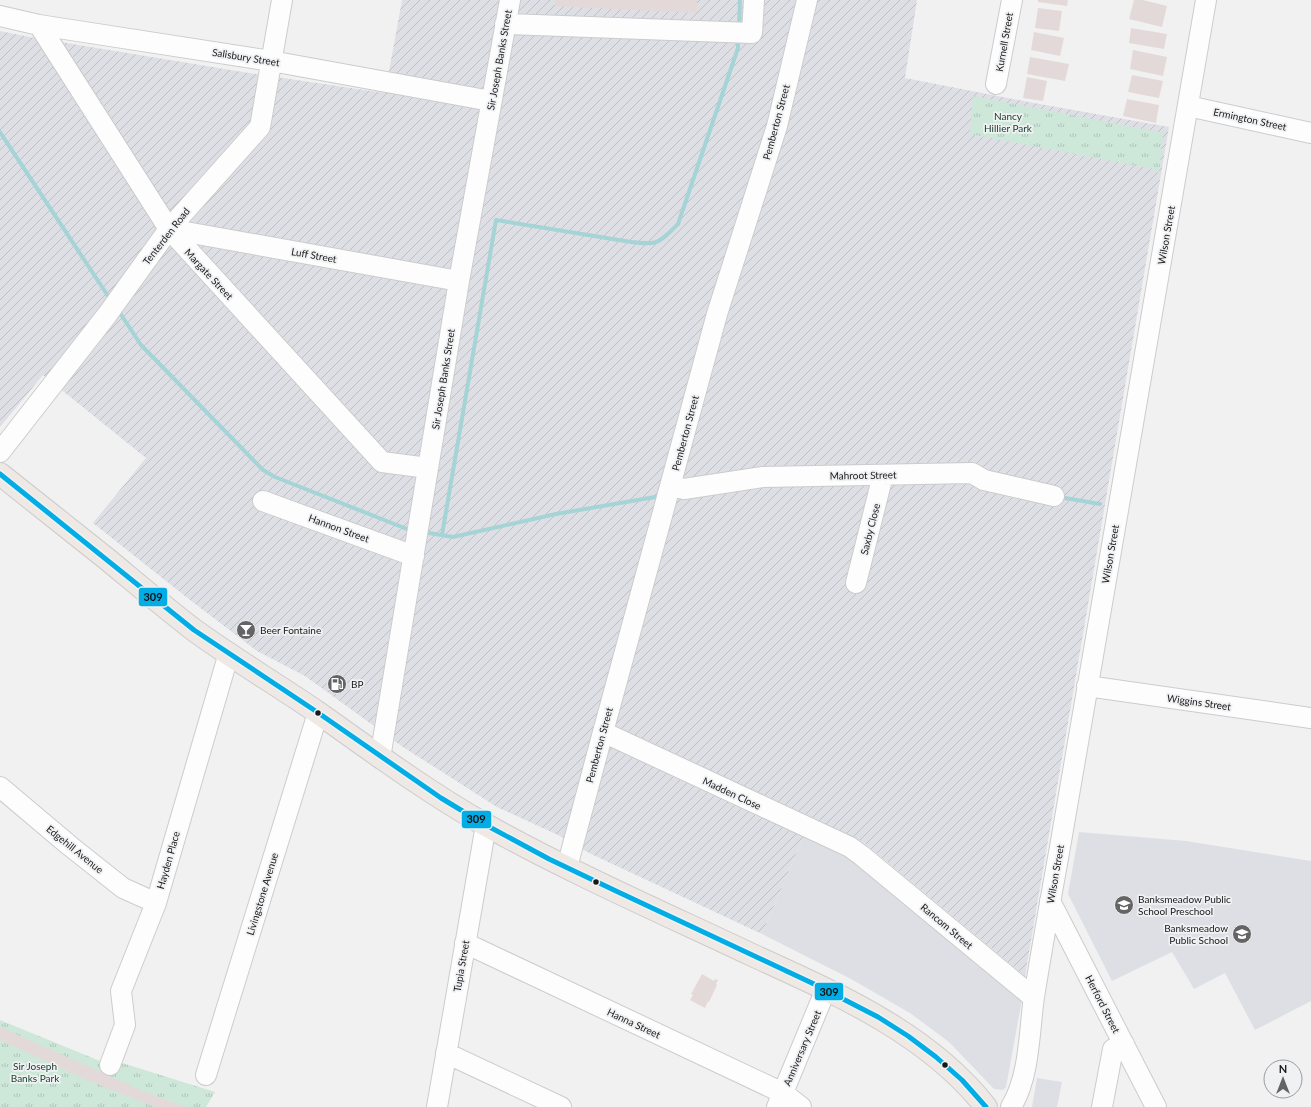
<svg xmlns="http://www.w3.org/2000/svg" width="1311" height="1107" font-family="Lato,sans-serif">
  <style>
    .built { fill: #dddfe4 }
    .industrial { fill: url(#industrial-furrows) }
    .grass { fill: url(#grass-tufts) }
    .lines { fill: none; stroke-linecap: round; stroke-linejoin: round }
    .stream { stroke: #a5d4d7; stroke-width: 4 }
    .building { fill: #e4d9d9 }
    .minor-casing { stroke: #cccccd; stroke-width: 22 }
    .major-casing { stroke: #ccc; stroke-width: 24 }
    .minor { stroke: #fdfdfd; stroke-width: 20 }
    .major { stroke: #eee9e4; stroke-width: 22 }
    .bus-1-casing { stroke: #f0f1f3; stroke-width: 8 }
    .bus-1 { stroke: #01ade4; stroke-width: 5 }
    .bus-dot { fill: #181819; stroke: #f0f1f3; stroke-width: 1.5 }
    .labels { text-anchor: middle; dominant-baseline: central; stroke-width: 3.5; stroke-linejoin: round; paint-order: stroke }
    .street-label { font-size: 10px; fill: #181819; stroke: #f0f1f3 }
    .park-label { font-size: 10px; fill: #113c28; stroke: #f0f1f3 }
    .poi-label { font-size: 10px; fill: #181819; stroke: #f0f1f3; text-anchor: start }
    .line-badge { stroke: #f0f1f3; stroke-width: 1.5 }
    .pale-badge-label { font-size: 11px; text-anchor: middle; font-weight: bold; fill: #111 }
  </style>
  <defs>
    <pattern id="industrial-furrows" width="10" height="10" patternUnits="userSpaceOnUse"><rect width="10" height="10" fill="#dddfe4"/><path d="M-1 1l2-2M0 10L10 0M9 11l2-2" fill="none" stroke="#bdbfc3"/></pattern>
    <pattern id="grass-tufts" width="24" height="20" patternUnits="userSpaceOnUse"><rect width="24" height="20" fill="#cde7d9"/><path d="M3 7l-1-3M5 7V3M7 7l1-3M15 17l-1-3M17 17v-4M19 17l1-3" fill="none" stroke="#afc5ba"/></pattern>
  </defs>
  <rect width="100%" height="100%" fill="#f1f1f2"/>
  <path class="built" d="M 1079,832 L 1186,841 L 1311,861 L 1311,1001 L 1255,1030 L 1225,973 L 1194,989 L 1172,952 L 1112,981 L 1068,894 Z
    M 805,833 L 833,846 L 1023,994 L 1006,1087 L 1003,1090 L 994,1089 L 949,1042 L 910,1013 L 851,979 L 762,934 Z
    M 1037,1078 L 1062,1082 L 1057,1107 L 1032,1107 Z"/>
  <path class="industrial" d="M 402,0 L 917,0 L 905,78 L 1034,103 L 1169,127 L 1025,976 L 863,842 L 815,820 L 805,833 L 762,934 L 589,853 L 560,836 L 497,807 L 403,747 L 305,676 L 257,651 L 190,600 L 93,523 L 146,458 L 43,375 L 0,427 L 0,31 L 30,37 L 249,73 L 385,93 Z"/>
  <path class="grass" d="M 973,96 L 1163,133 L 1159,174 L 1154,169 L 970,134 Z
    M 0,1020 L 117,1068 L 119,1062 L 215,1092 L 206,1107 L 0,1107 Z"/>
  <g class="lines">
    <path class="stream" d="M 739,28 L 740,0
      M 0,132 L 110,299
      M 118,310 L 141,345 L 263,470 L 275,477 L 407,529 L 412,530
      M 1059,497 L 1100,504
      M 423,532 L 453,537 L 556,514 L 661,496
      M 442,535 L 496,220 L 631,242 C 658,245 658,244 678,224 L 738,48 L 738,38"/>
  </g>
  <path class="building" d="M 555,0 L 697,0 L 697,13 L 555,6 Z
    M 1038,0 L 1068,0 L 1067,6 L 1038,2 Z
    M 1134,0 L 1143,0 L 1167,6 L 1162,27 L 1129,19 Z
    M 1038,8 L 1062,11 L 1059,31 L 1035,28 Z
    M 1131,28 L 1167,34 L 1164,49 L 1129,43 Z
    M 1034,32 L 1064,38 L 1060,56 L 1031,50 Z
    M 1133,50 L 1167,57 L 1163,76 L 1130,69 Z
    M 1030,57 L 1069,64 L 1065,81 L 1027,74 Z
    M 1132,75 L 1163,81 L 1159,98 L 1128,92 Z
    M 1027,77 L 1047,81 L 1043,101 L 1023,98 Z
    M 1127,99 L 1159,105 L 1156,123 L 1123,116 Z
    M 702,974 L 714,981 L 715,979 L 718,980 L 716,984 L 717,985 L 709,1002 L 708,1001 L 705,1008 L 690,1000 L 693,995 L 691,994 Z
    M 0,1027 L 143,1091 L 185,1107 L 155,1107 L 87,1080 L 0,1040 Z"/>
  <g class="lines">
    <g class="minor-casing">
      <path id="minor" d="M 0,16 L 39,25 L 271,61 L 491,101
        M 505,24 L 752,33 L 754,0
        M 39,25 L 169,229 L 382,462 L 428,468
        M 996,84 L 1012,0
        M 1188,106 L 1311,133
        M 169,229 L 459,281
        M 0,452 L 107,315 L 169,229 L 260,127 L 282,0
        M 670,486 L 684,489 L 763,477 L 972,473 L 984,480 L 1054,496
        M 263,501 L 414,556
        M 856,583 L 883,475
        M 1087,686 L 1311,718
        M 603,732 L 850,847 L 861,855 L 1034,998
        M 380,758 L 459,281 L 510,0
        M 0,787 L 70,846 L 123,888 L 156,903
        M 567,867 L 603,732 L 717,314 L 777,126 L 807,0
        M 1050,901 L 1156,1107
        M 465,943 L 783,1093 L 801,1107
        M 446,1053 L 561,1107
        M 110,1065 L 125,1025 L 121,991 L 156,903 L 229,653
        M 206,1075 L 318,713
        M 437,1107 L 486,825
        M 777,1107 L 826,989
        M 1011,1107 C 1030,1076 1029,1032 1034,997 C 1042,947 1051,897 1060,847 C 1108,564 1159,282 1206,0
        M 1102,1107 L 1113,1049 L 1124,1044"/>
    </g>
    <g class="major-casing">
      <path id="major" d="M 0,474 C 36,503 71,530 107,559 C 136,583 164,607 194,630 C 234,659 276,684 317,712 C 372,751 426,791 484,824 C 570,872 661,912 750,954 C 835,993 927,1032 986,1107"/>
    </g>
    <use href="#minor" class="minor"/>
    <use href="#major" class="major"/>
    <g class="bus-1-casing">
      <path id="bus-1" d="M 0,474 L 194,630 L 317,712 L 441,798 L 484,824 L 549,859 L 616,891 L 814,984 L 878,1017 L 908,1036 L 936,1057 L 962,1080 L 986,1107"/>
    </g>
    <use href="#bus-1" class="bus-1"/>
  </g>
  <defs>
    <g id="bar-disc" transform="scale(1)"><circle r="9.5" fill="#646465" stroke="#f0f1f3"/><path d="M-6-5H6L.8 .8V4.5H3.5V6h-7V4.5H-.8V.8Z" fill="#fff"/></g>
    <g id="fuel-disc" transform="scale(1)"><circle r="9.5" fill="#646465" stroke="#f0f1f3"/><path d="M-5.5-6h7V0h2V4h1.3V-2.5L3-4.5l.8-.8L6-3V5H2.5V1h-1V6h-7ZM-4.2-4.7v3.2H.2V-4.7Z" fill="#fff"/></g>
    <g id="school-disc" transform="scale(1)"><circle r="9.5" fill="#646465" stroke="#f0f1f3"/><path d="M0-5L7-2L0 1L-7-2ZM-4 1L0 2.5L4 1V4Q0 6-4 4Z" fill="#fff"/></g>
  </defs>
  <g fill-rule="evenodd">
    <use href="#bar-disc" x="246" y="630"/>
    <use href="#fuel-disc" x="337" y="684"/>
    <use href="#school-disc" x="1124" y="905"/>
    <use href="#school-disc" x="1242" y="934"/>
  </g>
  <g class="bus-dot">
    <circle cx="318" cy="713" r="3.5"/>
    <circle cx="596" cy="882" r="3.5"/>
    <circle cx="945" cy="1065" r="3.5"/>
  </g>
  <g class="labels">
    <g class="street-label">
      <text transform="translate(1004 42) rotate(-80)">Kurnell Street</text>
      <text transform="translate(246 57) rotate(9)">Salisbury Street</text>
      <text transform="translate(499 60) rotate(-80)">Sir Joseph Banks Street</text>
      <text transform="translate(1250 119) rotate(12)">Ermington Street</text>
      <text transform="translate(776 122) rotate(-75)">Pemberton Street</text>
      <text transform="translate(1166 235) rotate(-80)">Wilson Street</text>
      <text transform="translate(166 236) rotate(-52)">Tenterden Road</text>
      <text transform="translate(314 255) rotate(10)">Luff Street</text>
      <text transform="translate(209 274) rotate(47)">Margate Street</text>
      <text transform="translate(443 379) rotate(-81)">Sir Joseph Banks Street</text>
      <text transform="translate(685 433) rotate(-75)">Pemberton Street</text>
      <text transform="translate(863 475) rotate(-1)">Mahroot Street</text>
      <text transform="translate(339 528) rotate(20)">Hannon Street</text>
      <text transform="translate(870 529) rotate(-76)">Saxby Close</text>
      <text transform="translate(1110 554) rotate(-80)">Wilson Street</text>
      <text transform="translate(1199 702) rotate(8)">Wiggins Street</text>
      <text transform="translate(599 745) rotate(-75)">Pemberton Street</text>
      <text transform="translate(732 793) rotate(25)">Madden Close</text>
      <text transform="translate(75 849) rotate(39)">Edgehill Avenue</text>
      <text transform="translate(168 860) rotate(-74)">Hayden Place</text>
      <text transform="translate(1055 874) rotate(-80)">Wilson Street</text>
      <text transform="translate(262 894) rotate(-73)">Livingstone Avenue</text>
      <text transform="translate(947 926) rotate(40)">Rancom Street</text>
      <text transform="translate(461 966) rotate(-80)">Tupia Street</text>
      <text transform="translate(1103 1004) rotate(63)">Herford Street</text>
      <text transform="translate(634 1023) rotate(25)">Hanna Street</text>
      <text transform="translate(802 1048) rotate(-67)">Anniversary Street</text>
    </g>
    <g class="park-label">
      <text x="1008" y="116">Nancy<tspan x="1008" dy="12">Hillier Park</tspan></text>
      <text x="35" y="1066">Sir Joseph<tspan x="35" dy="12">Banks Park</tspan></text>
    </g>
    <g class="poi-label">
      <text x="260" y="630">Beer Fontaine</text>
      <text x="351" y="684">BP</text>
      <text x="1138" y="899">Banksmeadow Public<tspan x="1138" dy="12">School Preschool</tspan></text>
      <text x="1228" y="928" text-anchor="end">Banksmeadow<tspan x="1228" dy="12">Public School</tspan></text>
    </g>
  </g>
  <g class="line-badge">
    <rect x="138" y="587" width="30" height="20" rx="4" fill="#01ade4"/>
    <rect x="461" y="810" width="31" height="19" rx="4" fill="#01ade4"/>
    <rect x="814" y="982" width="30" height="19" rx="4" fill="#01ade4"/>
  </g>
  <g class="pale-badge-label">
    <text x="153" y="601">309</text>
    <text x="476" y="823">309</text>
    <text x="829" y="996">309</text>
  </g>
  <g transform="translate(1283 1079)"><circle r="19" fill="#f0f1f3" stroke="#9a9a9c"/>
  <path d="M0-3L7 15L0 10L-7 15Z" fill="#646465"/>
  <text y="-6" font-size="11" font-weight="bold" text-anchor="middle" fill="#181819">N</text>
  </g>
</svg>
